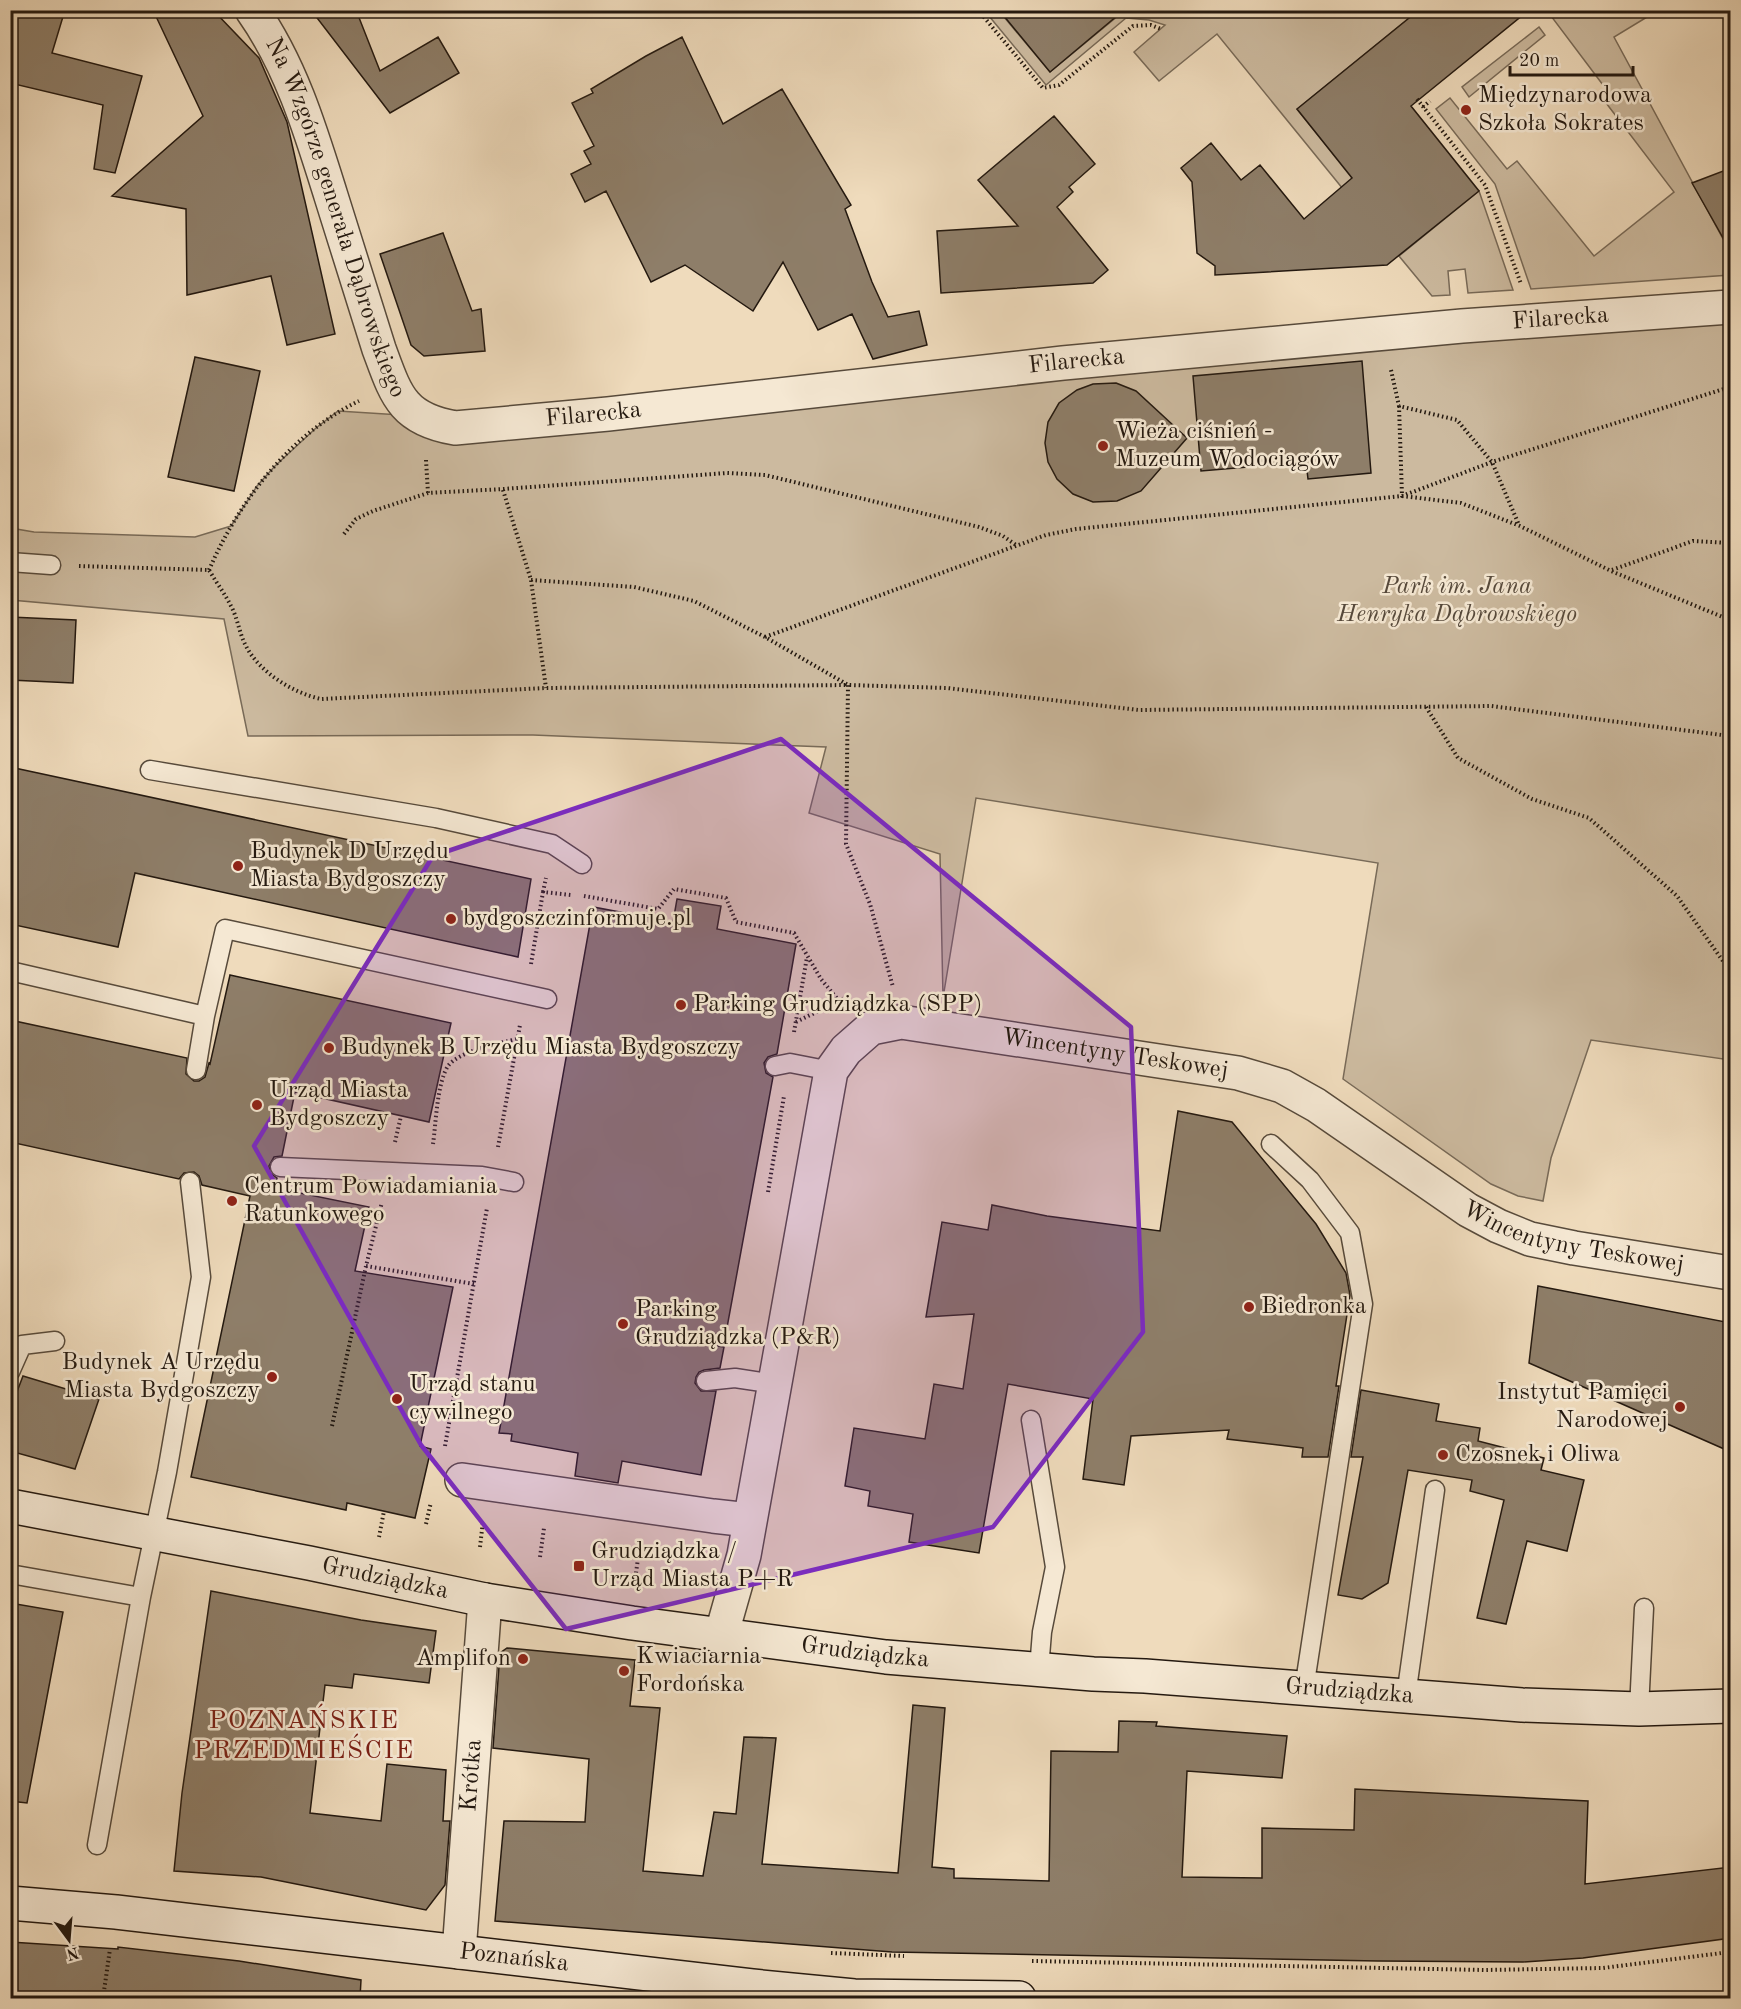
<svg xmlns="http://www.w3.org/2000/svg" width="1741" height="2009" font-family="'Old Standard TT',serif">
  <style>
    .green { fill: #ccba9f; stroke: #786a58; stroke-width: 1.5 }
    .building { fill: #8e7e69; stroke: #241910; stroke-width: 1.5 }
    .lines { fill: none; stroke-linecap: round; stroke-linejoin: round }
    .service-casing { stroke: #574a3b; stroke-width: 21 }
    .minor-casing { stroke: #574a3b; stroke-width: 36 }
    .secondary-casing { stroke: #241910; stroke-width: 36 }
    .path { stroke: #241910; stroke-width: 4; stroke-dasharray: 1.5 3; stroke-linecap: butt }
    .service { stroke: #f5e8d3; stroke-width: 18 }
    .minor { stroke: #f5e8d3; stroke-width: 33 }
    .secondary { stroke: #f5e8d3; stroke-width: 33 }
    .marked { fill: #7b2cbf; fill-opacity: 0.2; stroke: #7b2cbf; stroke-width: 4.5; stroke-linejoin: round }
    .poi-dot { fill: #8f2418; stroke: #f5e8d3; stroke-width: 2 }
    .labels { text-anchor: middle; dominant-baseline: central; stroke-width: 5; stroke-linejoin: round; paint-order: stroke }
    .poi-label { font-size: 24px; fill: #241910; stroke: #f5e8d3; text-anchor: start }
    .street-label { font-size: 24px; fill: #241910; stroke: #f5e8d3 }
    .park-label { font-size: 24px; font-style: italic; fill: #56493b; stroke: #f5e8d3 }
    .neighbourhood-label { font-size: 26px; letter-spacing: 1.5px; fill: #7a1f14; stroke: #f5e8d3 }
  </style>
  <rect width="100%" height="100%" fill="#efdbbc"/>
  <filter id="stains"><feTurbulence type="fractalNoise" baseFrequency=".00333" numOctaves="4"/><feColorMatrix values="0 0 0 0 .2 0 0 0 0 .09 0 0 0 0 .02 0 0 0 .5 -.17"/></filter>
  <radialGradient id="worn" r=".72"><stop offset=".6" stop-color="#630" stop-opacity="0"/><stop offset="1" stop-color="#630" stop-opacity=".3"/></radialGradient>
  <path class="green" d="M 995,11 L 999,11 L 1050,72 L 1124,11 L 1412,11 L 1414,14 L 1297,109 L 1340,162 L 1354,152 L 1356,205 L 1217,34 L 1159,81 L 1134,52 L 1165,25 L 1149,20 L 1126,18 L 1046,85 L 989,16 Z
    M 1558,11 L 1649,11 L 1652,14 L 1614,37 L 1730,252 L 1730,275 L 1531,289 L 1495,184 L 1436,109 L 1450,98 L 1507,169 L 1517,161 L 1594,256 L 1674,192 L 1600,95 L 1606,89 L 1551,16 Z
    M 1539,27 L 1545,35 L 1469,97 L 1462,87 Z
    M 1479,191 L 1513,290 L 1468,293 L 1465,269 L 1448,271 L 1450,295 L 1432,296 L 1399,256 Z
    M 1730,307 L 1730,1060 L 1591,1040 L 1551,1158 L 1543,1201 L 1518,1196 L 1491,1184 L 1343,1079 L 1378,863 L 976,798 L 943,998 L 940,854 L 809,813 L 826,747 L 533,735 L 248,736 L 224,619 L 11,600 L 10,528 L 34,532 L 195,537 L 231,526 L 257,486 L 275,466 L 316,428 L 338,411 L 401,415 L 424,419 Z"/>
  <path class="building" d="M 10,10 L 65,10 L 52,53 L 142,76 L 115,173 L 94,169 L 103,105 L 10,83 Z
    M 153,10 L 213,10 L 259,58 L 287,122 L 335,334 L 287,345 L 271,276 L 187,295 L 186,209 L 112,196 L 203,116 Z
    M 311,10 L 356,10 L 380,71 L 438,37 L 459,73 L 390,113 Z
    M 999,10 L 1124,10 L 1050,72 Z
    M 1419,10 L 1529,10 L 1411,106 L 1479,191 L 1387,265 L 1215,275 L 1215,266 L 1197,253 L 1192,182 L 1181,168 L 1211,143 L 1241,180 L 1260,165 L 1304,219 L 1352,178 L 1297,109 Z
    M 682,37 L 723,124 L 782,89 L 851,205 L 845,209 L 872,282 L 888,317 L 919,311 L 927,345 L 873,359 L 852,314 L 818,330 L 783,262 L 753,311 L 685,265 L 651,282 L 606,191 L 585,202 L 571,174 L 591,164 L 584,151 L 594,146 L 572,103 L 593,93 L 591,89 L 646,56 Z
    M 1054,116 L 1095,164 L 1069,187 L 1073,192 L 1057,207 L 1108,270 L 1093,283 L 941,293 L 937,231 L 1018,226 L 978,180 Z
    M 1731,168 L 1731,252 L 1692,183 Z
    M 443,233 L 472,311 L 481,309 L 485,351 L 424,356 L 411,345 L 380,254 Z
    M 195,357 L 260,371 L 234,491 L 168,477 Z
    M 1362,361 L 1371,473 L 1308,479 L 1306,462 L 1201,471 L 1193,376 Z
    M 1116,383 L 1136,391 L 1187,438 L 1141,491 L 1117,501 L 1093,502 L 1073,494 L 1057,479 L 1048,462 L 1045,443 L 1048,422 L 1059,403 L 1077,390 L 1093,384 Z
    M 10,617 L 76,620 L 73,683 L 10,680 Z
    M 10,767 L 531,879 L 518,957 L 135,873 L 118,947 L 10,924 Z
    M 677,899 L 721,906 L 717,929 L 796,944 L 777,1054 L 768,1057 L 764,1063 L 766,1073 L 773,1077 L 726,1333 L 699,1335 L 698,1343 L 724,1347 L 720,1368 L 704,1370 L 699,1372 L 696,1377 L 695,1383 L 701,1391 L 716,1391 L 701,1475 L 622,1461 L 618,1483 L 575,1476 L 578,1453 L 511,1441 L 512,1434 L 499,1433 L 593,907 L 673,922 Z
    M 230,975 L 451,1023 L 429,1122 L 295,1092 L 282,1156 L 274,1157 L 269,1166 L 270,1173 L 277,1178 L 275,1188 L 369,1207 L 355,1271 L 453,1287 L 420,1446 L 431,1449 L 415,1518 L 347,1503 L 346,1510 L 191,1477 L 250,1196 L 202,1185 L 199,1176 L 194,1172 L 184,1173 L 179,1179 L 10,1142 L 10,1020 L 187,1058 L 186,1074 L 194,1081 L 199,1081 L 205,1077 L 209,1063 L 210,1064 Z
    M 1178,1111 L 1232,1122 L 1316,1224 L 1346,1273 L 1350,1295 L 1336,1386 L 1339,1386 L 1328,1457 L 1302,1457 L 1303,1448 L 1227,1439 L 1229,1430 L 1131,1436 L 1124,1485 L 1083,1479 L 1093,1399 L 1008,1384 L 979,1553 L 909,1542 L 913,1514 L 868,1506 L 870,1491 L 845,1486 L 854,1428 L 925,1439 L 934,1384 L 963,1389 L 974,1314 L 926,1317 L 942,1222 L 988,1230 L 992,1205 L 1047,1216 L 1160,1231 Z
    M 1538,1286 L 1731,1323 L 1731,1452 L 1529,1363 Z
    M 23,1376 L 99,1399 L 75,1469 L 10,1451 L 10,1410 Z
    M 1361,1390 L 1439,1404 L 1436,1421 L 1480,1428 L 1478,1441 L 1544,1458 L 1541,1470 L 1584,1480 L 1567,1551 L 1527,1541 L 1506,1624 L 1477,1618 L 1504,1500 L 1470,1491 L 1472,1480 L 1408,1470 L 1388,1583 L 1362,1599 L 1338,1595 L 1363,1457 L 1351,1457 Z
    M 211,1591 L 361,1620 L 436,1631 L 429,1683 L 354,1674 L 352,1688 L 325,1685 L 310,1813 L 381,1821 L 387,1764 L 446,1770 L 443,1821 L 450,1821 L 445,1885 L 426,1910 L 261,1877 L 174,1871 L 182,1793 Z
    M 10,1603 L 63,1612 L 27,1803 L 10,1801 Z
    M 507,1648 L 635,1660 L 630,1706 L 660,1708 L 643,1871 L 703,1876 L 714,1812 L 736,1814 L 744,1737 L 776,1738 L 762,1864 L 898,1873 L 913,1705 L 945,1708 L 932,1867 L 954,1869 L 954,1878 L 1049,1881 L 1051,1751 L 1118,1752 L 1119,1721 L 1157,1722 L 1156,1726 L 1287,1736 L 1282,1778 L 1187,1771 L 1182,1877 L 1262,1878 L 1262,1828 L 1354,1830 L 1355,1789 L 1588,1801 L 1585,1884 L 1731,1867 L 1731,1938 L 1583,1958 L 1523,1962 L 1378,1961 L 892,1952 L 495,1921 L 504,1821 L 585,1822 L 589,1759 L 493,1748 L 500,1653 Z
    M 10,1942 L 118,1949 L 118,1947 L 239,1961 L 361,1980 L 360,1998 L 10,1998 Z"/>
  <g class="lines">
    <g class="service-casing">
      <path id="service" d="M 10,562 L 51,565
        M 150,770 L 436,818 L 552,844 L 582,864
        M 10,971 L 205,1016 L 225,929 L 547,999
        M 775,1066 L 790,1063 L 831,1071
        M 196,1070 L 205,1016
        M 1271,1144 L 1310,1180 L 1350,1233 L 1363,1304 L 1304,1689
        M 280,1167 L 482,1176 L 514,1182
        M 10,1372 L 22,1345 L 55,1341
        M 706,1381 L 735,1378 L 774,1384
        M 1031,1420 L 1055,1567 L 1042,1632 L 1039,1669
        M 10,1574 L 141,1597 L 97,1845
        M 141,1597 L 167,1472 L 201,1277 L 190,1182
        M 1406,1696 L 1435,1490
        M 1639,1709 L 1644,1608"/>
    </g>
    <g class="minor-casing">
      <g id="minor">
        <path id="s1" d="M 252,10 C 291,65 311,132 331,196 C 347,247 363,298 379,349 C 396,395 402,419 455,428 L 608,414 L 1063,363 L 1462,326 L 1730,307"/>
        <path d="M 462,1480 L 713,1516 L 749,1520"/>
        <path id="s2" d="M 721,1636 L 744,1555 L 831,1071 L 846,1050 L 871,1028 L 901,1022 L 1238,1073 L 1282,1086 L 1316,1105 L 1468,1210 L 1498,1226 L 1530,1239 L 1574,1248 L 1730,1273"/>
        <path id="s3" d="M 459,1952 L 485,1600"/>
      </g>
    </g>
    <g class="secondary-casing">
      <g id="secondary">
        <path id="s4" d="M 10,1506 L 309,1563 L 485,1600 L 632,1623 L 886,1657 L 1093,1674 L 1145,1676 L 1522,1705 L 1639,1709 L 1730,1706"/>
        <path id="s5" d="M 10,1903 L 116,1912 L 752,1986 L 854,1996 L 1019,1998"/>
      </g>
    </g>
    <path class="path" d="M 978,10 L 1043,88 L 1059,85 L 1133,26 L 1151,25 L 1161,29
      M 1417,99 L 1485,185 L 1521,284
      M 1423,107 L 1430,101
      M 1391,370 L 1399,406 L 1457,420 L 1492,462 L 1519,525
      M 1399,406 L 1402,496 L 1461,503 L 1520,526 L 1611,571 L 1730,620
      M 426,460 L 428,493
      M 503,490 L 531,580 L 546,688
      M 344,534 L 356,519 L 373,511 L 428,493 L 503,489 L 727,473 L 765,475 L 979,527 L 1003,536 L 1016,545
      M 79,566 L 209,570 C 216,582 225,594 231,606 C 238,619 239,633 246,646 C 259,672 293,693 321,699 L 546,688 L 848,685 L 846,844 L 870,904 L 893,987
      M 209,570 C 239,501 290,434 359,401
      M 1612,570 L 1693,541 L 1730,543
      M 531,580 L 634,587 L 694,601 L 765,637 L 848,685 L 947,688 L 1139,710 L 1491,706 L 1730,736
      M 765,637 L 1046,535 L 1076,529 L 1402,496 L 1492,462 L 1730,387
      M 1426,707 L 1458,758 L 1532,799 L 1589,818 L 1677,896 L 1730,971
      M 543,892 L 546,878
      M 584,896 L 658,909 L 674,889 L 726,898 L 736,922 L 794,933 L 821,979 L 839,1001 L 846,997
      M 531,964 L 543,892 L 571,895
      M 796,1022 L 839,1001
      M 794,1032 L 807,957
      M 395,1142 L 401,1116
      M 433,1144 C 436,1123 437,1083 448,1066 C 459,1051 500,1043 517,1039
      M 498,1147 L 520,1025
      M 768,1192 L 784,1096
      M 366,1266 L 474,1284
      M 332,1426 L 366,1266 L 382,1202
      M 445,1446 L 487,1208
      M 426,1524 L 431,1502
      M 379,1537 L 384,1511
      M 480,1547 L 483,1521
      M 540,1557 L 544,1528
      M 636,1573 L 640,1544
      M 831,1953 L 904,1956
      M 1032,1961 L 1484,1970 L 1603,1968 L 1730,1952
      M 103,1998 L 110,1949"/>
    <use href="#service" class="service"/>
    <use href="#minor" class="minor"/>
    <use href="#secondary" class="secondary"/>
  </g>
  <path class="marked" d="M 781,739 L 1131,1027 L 1143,1332 L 993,1527 L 566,1629 L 421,1445 L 254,1146 L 433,856 Z"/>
  <g class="poi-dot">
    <circle cx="1466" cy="110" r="6"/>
    <circle cx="1103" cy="446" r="6"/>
    <circle cx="238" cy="866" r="6"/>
    <circle cx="451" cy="919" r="6"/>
    <circle cx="681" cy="1005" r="6"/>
    <circle cx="329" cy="1048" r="6"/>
    <circle cx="257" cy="1105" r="6"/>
    <circle cx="232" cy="1201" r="6"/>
    <circle cx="1249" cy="1307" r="6"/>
    <circle cx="623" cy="1324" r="6"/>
    <circle cx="272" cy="1377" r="6"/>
    <circle cx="397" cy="1399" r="6"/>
    <circle cx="1680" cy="1407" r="6"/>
    <circle cx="1443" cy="1455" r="6"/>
    <rect x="573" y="1560" width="12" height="12" rx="3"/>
    <circle cx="523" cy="1659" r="6"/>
    <circle cx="624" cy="1671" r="6"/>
  </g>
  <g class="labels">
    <g class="poi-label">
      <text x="1478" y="96">Międzynarodowa<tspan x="1478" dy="28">Szkoła Sokrates</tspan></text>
      <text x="1115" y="432">Wieża ciśnień -<tspan x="1115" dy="28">Muzeum Wodociągów</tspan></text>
      <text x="250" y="852">Budynek D Urzędu<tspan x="250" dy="28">Miasta Bydgoszczy</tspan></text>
      <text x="463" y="919">bydgoszczinformuje.pl</text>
      <text x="693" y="1005">Parking Grudziądzka (SPP)</text>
      <text x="341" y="1048">Budynek B Urzędu Miasta Bydgoszczy</text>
      <text x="269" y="1091">Urząd Miasta<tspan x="269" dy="28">Bydgoszczy</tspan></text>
      <text x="244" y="1187">Centrum Powiadamiania<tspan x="244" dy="28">Ratunkowego</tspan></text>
      <text x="1261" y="1307">Biedronka</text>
      <text x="635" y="1310">Parking<tspan x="635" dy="28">Grudziądzka (P&amp;R)</tspan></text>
      <text x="260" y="1363" text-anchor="end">Budynek A Urzędu<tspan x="260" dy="28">Miasta Bydgoszczy</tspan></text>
      <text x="409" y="1385">Urząd stanu<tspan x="409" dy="28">cywilnego</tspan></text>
      <text x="1668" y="1393" text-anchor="end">Instytut Pamięci<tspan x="1668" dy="28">Narodowej</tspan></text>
      <text x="1455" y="1455">Czosnek i Oliwa</text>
      <text x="591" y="1552">Grudziądzka /<tspan x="591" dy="28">Urząd Miasta P+R</tspan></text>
      <text x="636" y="1657">Kwiaciarnia<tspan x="636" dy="28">Fordońska</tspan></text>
      <text x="511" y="1659" text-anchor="end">Amplifon</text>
    </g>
    <g class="street-label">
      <text stroke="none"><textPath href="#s1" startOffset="225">Na Wzgórze generała Dąbrowskiego</textPath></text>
      <text stroke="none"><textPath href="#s1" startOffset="1592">Filarecka</textPath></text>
      <text stroke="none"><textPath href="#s1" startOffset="1106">Filarecka</textPath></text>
      <text stroke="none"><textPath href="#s1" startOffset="620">Filarecka</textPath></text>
      <text stroke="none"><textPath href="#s2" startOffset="882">Wincentyny Teskowej</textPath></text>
      <text stroke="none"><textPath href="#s2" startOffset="1386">Wincentyny Teskowej</textPath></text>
      <text stroke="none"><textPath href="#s4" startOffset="382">Grudziądzka</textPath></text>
      <text stroke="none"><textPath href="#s4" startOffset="868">Grudziądzka</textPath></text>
      <text stroke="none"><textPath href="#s4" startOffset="1354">Grudziądzka</textPath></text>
      <text stroke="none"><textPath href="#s3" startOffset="177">Krótka</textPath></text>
      <text stroke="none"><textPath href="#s5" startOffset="507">Poznańska</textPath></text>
    </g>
    <g class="park-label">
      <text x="1457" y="587">Park im. Jana<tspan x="1457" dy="28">Henryka Dąbrowskiego</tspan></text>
    </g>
    <g class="neighbourhood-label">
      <text x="304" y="1721">POZNAŃSKIE<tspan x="304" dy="30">PRZEDMIEŚCIE</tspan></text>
    </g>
  </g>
  <rect width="1741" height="2009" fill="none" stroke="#efdbbc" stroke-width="36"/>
  <rect x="12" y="12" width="1717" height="1985" fill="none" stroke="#241910" stroke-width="3"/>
  <rect x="18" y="18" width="1705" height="1973" fill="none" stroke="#241910" stroke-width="1.5"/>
  <g transform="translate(69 1940) rotate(164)" stroke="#f5e8d3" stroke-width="4.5" paint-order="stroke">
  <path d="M0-4.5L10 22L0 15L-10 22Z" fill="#241910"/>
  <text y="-9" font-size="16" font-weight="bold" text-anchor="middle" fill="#241910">N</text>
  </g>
  <path d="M1510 66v9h123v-9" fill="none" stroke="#241910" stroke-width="3"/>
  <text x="1519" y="66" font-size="18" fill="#241910" stroke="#f5e8d3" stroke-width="4.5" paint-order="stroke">20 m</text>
  <rect width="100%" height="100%" filter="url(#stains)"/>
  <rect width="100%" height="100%" fill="url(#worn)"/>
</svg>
